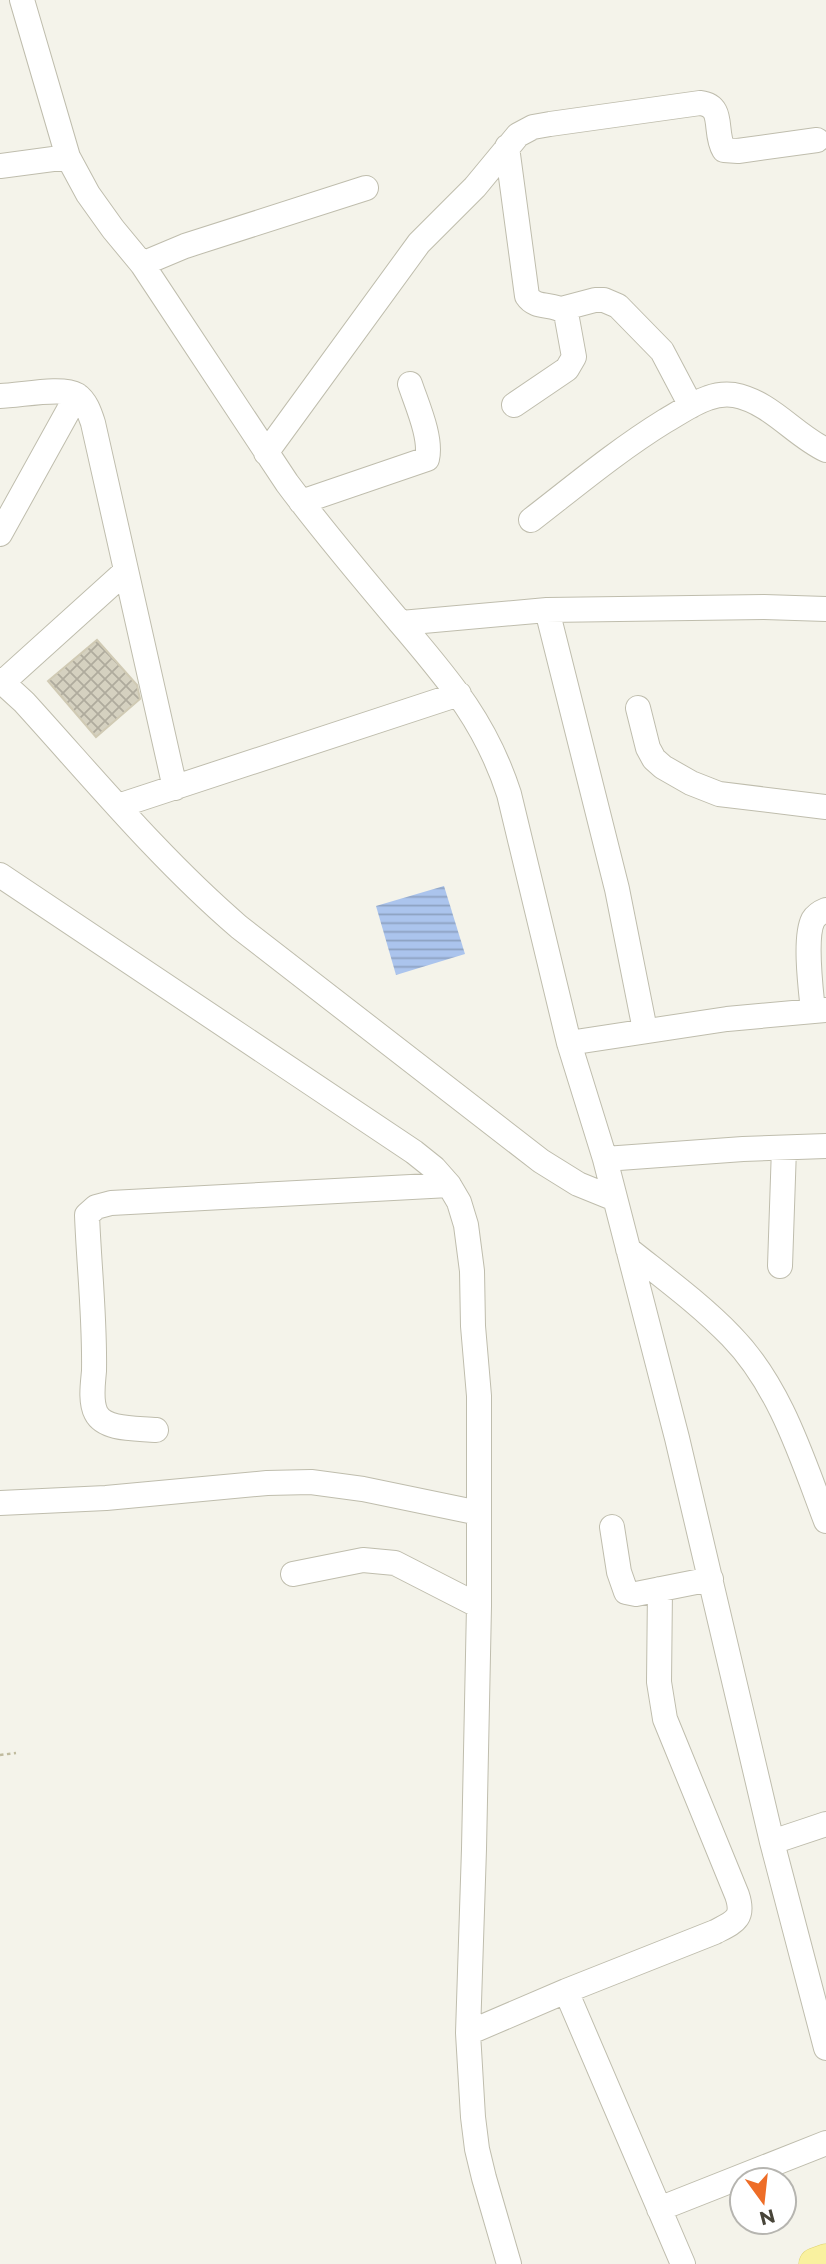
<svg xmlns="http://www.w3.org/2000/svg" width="826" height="2264" font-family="Montserrat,sans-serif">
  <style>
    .water { fill: url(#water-rules) }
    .building { fill: url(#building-cross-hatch); stroke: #d0cab4; stroke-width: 2 }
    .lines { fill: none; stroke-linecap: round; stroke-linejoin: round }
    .minor-casing { stroke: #bfbdad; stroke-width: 26 }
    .major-casing { stroke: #ded36f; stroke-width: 33 }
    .path { stroke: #c0bb9f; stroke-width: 2.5; stroke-dasharray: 3.5 3.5; stroke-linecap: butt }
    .minor { stroke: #fff; stroke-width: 24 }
    .major { stroke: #f9f19f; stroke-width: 32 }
  </style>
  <defs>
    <pattern id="water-rules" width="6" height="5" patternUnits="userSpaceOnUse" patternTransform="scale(1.75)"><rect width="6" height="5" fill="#abc4ed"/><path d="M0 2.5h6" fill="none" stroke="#8da1c1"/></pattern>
    <pattern id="building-cross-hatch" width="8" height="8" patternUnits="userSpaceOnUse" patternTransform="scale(1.75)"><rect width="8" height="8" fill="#d5d1c0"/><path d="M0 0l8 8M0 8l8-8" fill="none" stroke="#afab9d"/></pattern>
  </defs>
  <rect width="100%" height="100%" fill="#f4f3ea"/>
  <path class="water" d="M 444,886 L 465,954 L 396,975 L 376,906 Z"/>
  <path class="building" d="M 97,640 L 137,685 L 140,699 L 96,737 L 48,681 Z"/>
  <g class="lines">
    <g class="minor-casing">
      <path id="minor" d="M 22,0 L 68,157 L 88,194 L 113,229 L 142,264 L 287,483 C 322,530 360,575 398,620 C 447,678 485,720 509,794 L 569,1043 L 605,1159 L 677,1438 L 772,1842 L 826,2048
        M 507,147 L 527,296 C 536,310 554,302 566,313 L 574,357 L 567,369 L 514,405
        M 0,166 L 68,157
        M 142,264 L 185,246 L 366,188
        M 561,309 L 595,300 L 604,300 L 618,306 L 662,351 L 691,406
        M 0,396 C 19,396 61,386 77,395 C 86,401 90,414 93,423 L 175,788
        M 266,453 L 419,243 L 475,187 L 518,135 L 533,127 L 550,124 L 700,103 C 726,106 713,132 724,150 L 738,151 L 817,140
        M 301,502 L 427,459 C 432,438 417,405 410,384
        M 531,520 C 575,486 618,450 665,421 C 679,413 693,403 708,398 C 716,395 726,394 734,395 C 771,402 794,435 826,450
        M 0,534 L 77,395
        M 547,610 L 617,889 L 645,1030
        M 401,623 L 547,610 L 764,607 L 826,609
        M 0,680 L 24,702 C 94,779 160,859 239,927 L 541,1161 L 578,1184 L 615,1199
        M 3,682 L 126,571
        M 638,708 L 648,748 L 654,759 L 663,767 L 691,783 L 719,794 L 826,807
        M 118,806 L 459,694
        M 0,875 L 414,1152 L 434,1168 L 449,1185 L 459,1202 L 466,1225 L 472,1271 L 473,1326 L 479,1396 L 479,1606 L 474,1849 L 468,2033 L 473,2117 L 477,2149 L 484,2178 L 509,2264
        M 813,1011 C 811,991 804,938 813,920 C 816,915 821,912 826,910
        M 569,1043 L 727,1019 L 826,1010
        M 605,1159 L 743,1149 L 826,1146
        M 628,1249 C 663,1277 700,1304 731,1336 C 780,1386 802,1458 826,1521
        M 780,1266 L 784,1148
        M 156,1430 C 139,1428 105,1431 96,1413 C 90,1401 93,1383 94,1371 C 95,1318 89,1267 87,1215 L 96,1207 L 111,1203 L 449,1185
        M 0,1503 L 106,1498 L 267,1483 L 311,1482 L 363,1489 L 479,1513
        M 612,1527 L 619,1572 L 626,1592 L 636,1594 L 711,1579
        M 293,1574 L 363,1560 L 395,1563 L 479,1606
        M 772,1842 L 826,1824
        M 566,1991 L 683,2264
        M 468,2033 L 566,1991 L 715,1932 C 734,1922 745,1919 737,1895 L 665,1719 L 659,1682 L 660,1589
        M 659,2209 L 826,2143"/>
    </g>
    <g class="major-casing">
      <path id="major" d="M 815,2264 L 826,2260"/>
    </g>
    <path class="path" d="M 0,1755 L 16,1753"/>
    <use href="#minor" class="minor"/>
    <use href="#major" class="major"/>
  </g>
  <g transform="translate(763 2201) rotate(165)"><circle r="33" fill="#ffffff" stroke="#b6b5b0" stroke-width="2"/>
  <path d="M0-5L12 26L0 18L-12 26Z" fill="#ee6d27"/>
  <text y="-10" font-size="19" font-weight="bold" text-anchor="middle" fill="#484539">N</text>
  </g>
</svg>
